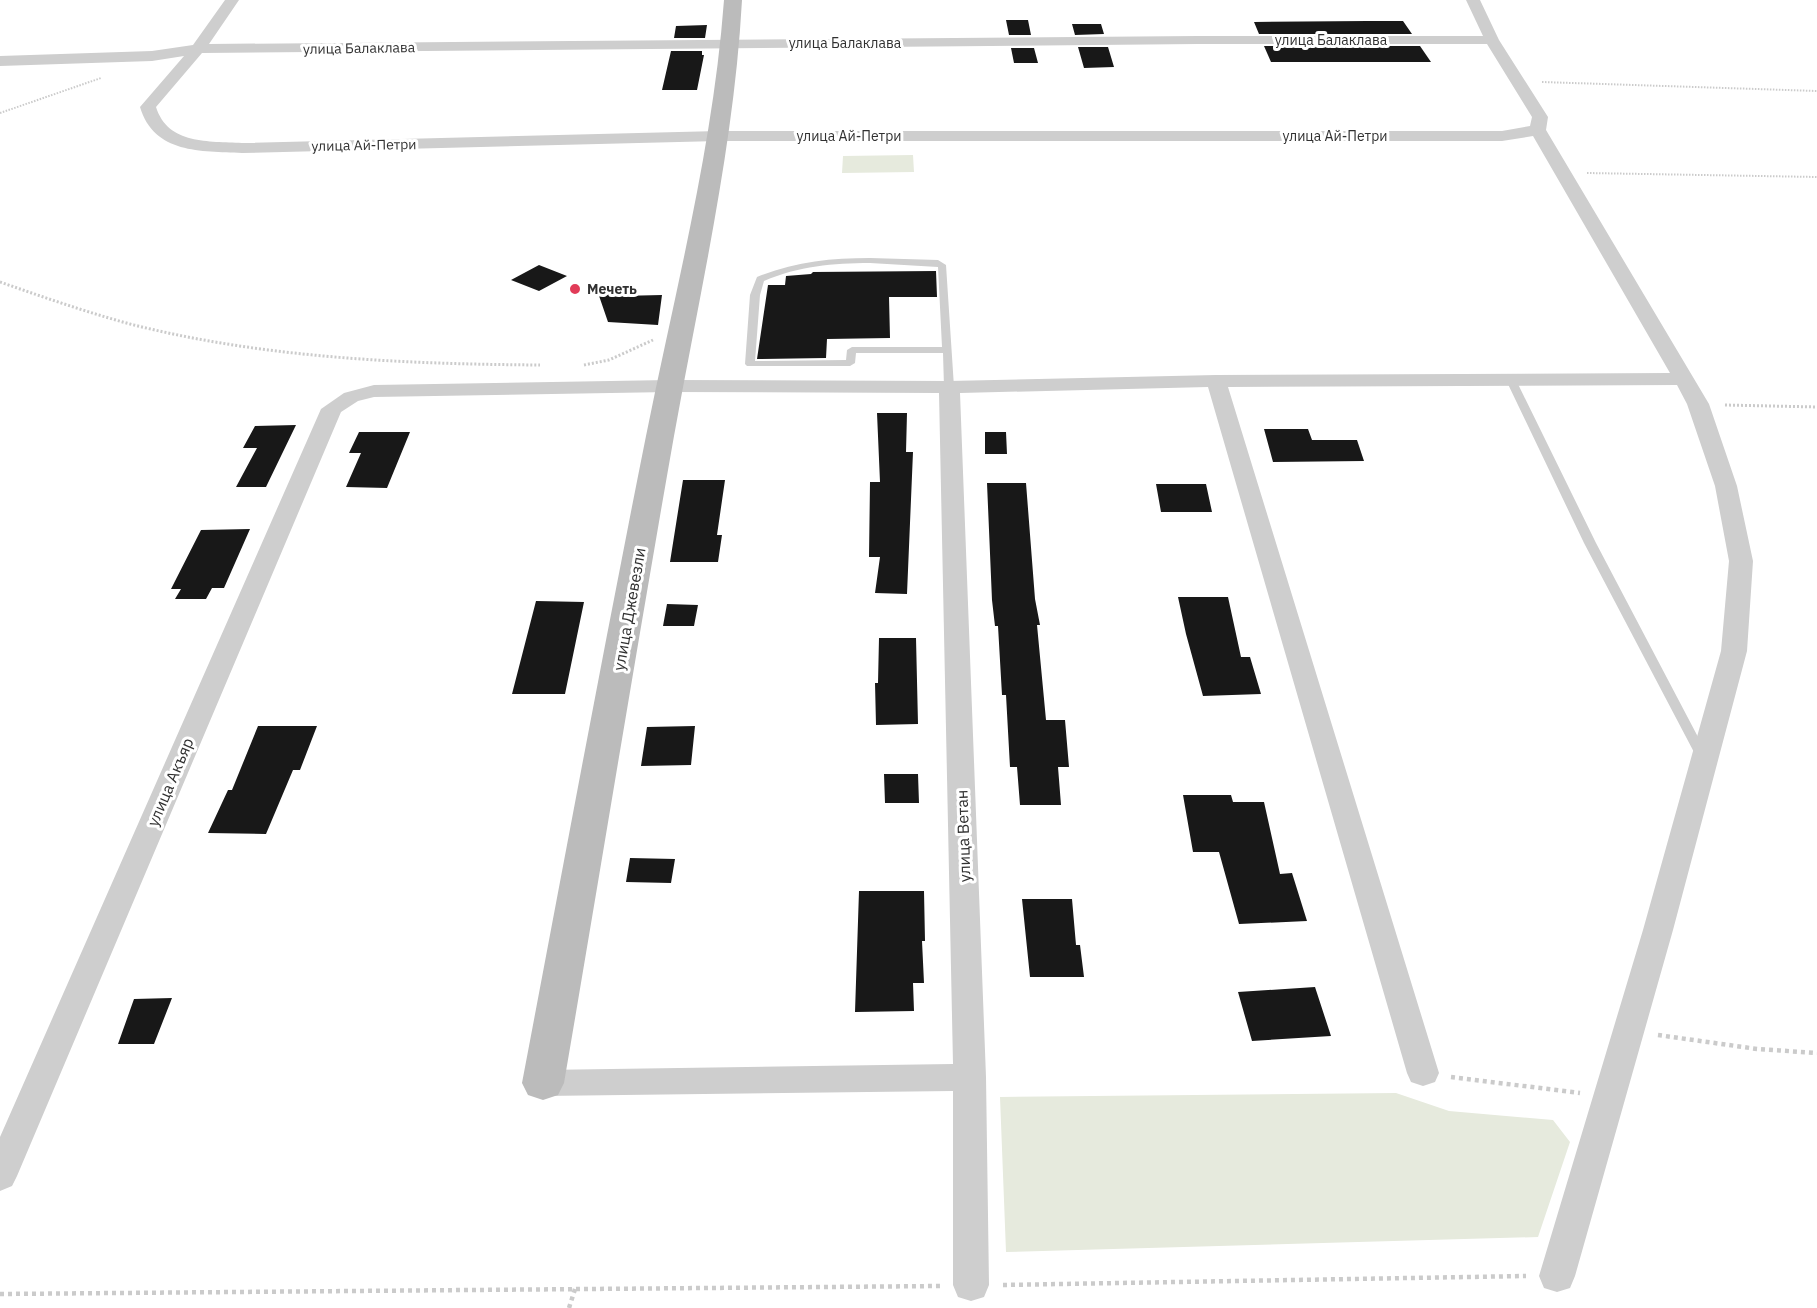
<svg xmlns="http://www.w3.org/2000/svg" width="1817" height="1308" font-family="'IBM Plex Sans',sans-serif">
  <style>
    .green { fill: #e6eadd }
    .building { fill: #181818 }
    .lines { fill: none; stroke-linecap: round; stroke-linejoin: round }
    .path-far2 { stroke: #cbcbcb; stroke-width: 2; stroke-dasharray: 1.5 1.5; stroke-linecap: butt }
    .path-far1 { stroke: #cbcbcb; stroke-width: 3; stroke-dasharray: 2 2; stroke-linecap: butt }
    .path { stroke: #cbcbcb; stroke-width: 4.5; stroke-dasharray: 4 4; stroke-linecap: butt }
    .lane { fill: #cecece; fill-rule: evenodd }
    .street { fill: #cecece; fill-rule: evenodd }
    .secondary { fill: #bbb; fill-rule: evenodd }
    .poi-dot { fill: #e13b58; stroke: #fff; stroke-width: 2 }
    .labels { text-anchor: middle; dominant-baseline: central; stroke-width: 6; stroke-linejoin: round; paint-order: stroke }
    .far-street-label { font-size: 14px; fill: #313131; stroke: #fff }
    .far-poi-label { font-size: 14px; font-weight: bold; fill: #313131; stroke: #fff; text-anchor: start }
    .street-label { font-size: 16px; fill: #313131; stroke: #fff }
  </style>
  <rect width="100%" height="100%" fill="#fff"/>
  <path class="green" d="M 913,155 L 914,172 L 842,173 L 843,156 Z
    M 1396,1093 L 1449,1111 L 1553,1120 L 1570,1142 L 1538,1237 L 1006,1252 L 1000,1097 Z"/>
  <path class="building" d="M 1006,20 L 1028,20 L 1031,35 L 1009,35 Z
    M 1368,21 L 1403,21 L 1412,34 L 1259,34 L 1254,22 Z
    M 1072,24 L 1101,24 L 1104,34 L 1075,35 Z
    M 707,25 L 705,38 L 674,38 L 676,26 Z
    M 1264,46 L 1420,46 L 1431,62 L 1271,62 Z
    M 1078,47 L 1108,47 L 1114,67 L 1084,68 Z
    M 1011,48 L 1034,48 L 1038,63 L 1014,63 Z
    M 671,51 L 702,51 L 702,55 L 704,55 L 697,90 L 662,90 Z
    M 539,265 L 567,276 L 539,291 L 511,280 Z
    M 936,271 L 937,297 L 889,297 L 890,338 L 827,339 L 826,358 L 757,359 L 768,285 L 785,285 L 786,276 L 811,274 L 813,272 Z
    M 596,287 L 619,296 L 662,295 L 658,325 L 608,322 Z
    M 877,413 L 907,413 L 906,452 L 913,452 L 907,594 L 875,593 L 880,557 L 869,557 L 870,482 L 880,482 Z
    M 296,425 L 266,487 L 236,487 L 257,448 L 243,448 L 255,426 Z
    M 1264,429 L 1308,429 L 1312,440 L 1357,440 L 1364,461 L 1273,462 Z
    M 359,432 L 410,432 L 387,488 L 346,487 L 361,453 L 349,453 Z
    M 985,432 L 1006,432 L 1007,454 L 985,454 Z
    M 683,480 L 725,480 L 717,535 L 722,535 L 718,562 L 670,562 Z
    M 987,483 L 1026,483 L 1035,599 L 1040,625 L 1037,625 L 1046,720 L 1065,720 L 1069,767 L 1058,767 L 1061,805 L 1020,805 L 1017,767 L 1010,767 L 1006,695 L 1002,695 L 998,626 L 995,626 L 992,600 Z
    M 1156,484 L 1206,484 L 1212,512 L 1161,512 Z
    M 250,529 L 224,588 L 212,588 L 206,599 L 175,599 L 181,589 L 171,589 L 201,530 Z
    M 1178,597 L 1228,597 L 1241,657 L 1250,657 L 1261,694 L 1203,696 L 1186,634 Z
    M 536,601 L 584,602 L 565,694 L 512,694 Z
    M 667,604 L 698,605 L 694,626 L 663,626 Z
    M 879,638 L 916,638 L 918,724 L 876,725 L 875,683 L 878,683 Z
    M 258,726 L 317,726 L 300,770 L 293,770 L 266,834 L 208,833 L 228,790 L 232,790 Z
    M 695,726 L 691,765 L 641,766 L 647,727 Z
    M 884,774 L 918,774 L 919,803 L 885,803 Z
    M 1183,795 L 1231,795 L 1233,802 L 1264,802 L 1280,874 L 1292,873 L 1307,921 L 1239,924 L 1219,852 L 1193,852 Z
    M 630,858 L 675,859 L 671,883 L 626,882 Z
    M 859,891 L 924,891 L 925,941 L 922,941 L 924,983 L 913,983 L 914,1011 L 855,1012 Z
    M 1022,899 L 1072,899 L 1076,945 L 1080,945 L 1084,977 L 1030,977 Z
    M 1315,987 L 1331,1036 L 1252,1041 L 1238,992 Z
    M 172,998 L 154,1044 L 118,1044 L 134,999 Z"/>
  <g class="lines">
    <path class="path-far2" d="M 1542,82 L 1817,91
      M 0,113 L 101,78
      M 1587,173 L 1817,177"/>
    <path class="path-far1" d="M 0,282 C 43,297 86,312 130,324 C 263,358 403,364 540,365
      M 584,365 L 609,360 L 653,340
      M 1725,405 L 1817,407"/>
    <path class="path" d="M 1658,1035 L 1757,1049 L 1817,1053
      M 1451,1077 L 1580,1093
      M 1003,1285 L 1526,1276
      M 0,1294 L 941,1286
      M 569,1308 L 575,1289"/>
    <path class="lane" d="M 870,258 L 938,260 L 946,265 L 954,387 L 952,389 L 946,389 L 944,387 L 943,353 L 856,353 L 855,363 L 850,366 L 747,366 L 745,364 L 750,295 L 757,277 C 794,262 830,258 870,258 ZM 870,263 L 938,267 L 942,347 L 852,347 L 847,350 L 846,360 L 755,361 L 760,295 L 764,281 C 799,266 833,263 870,263 Z
      M 1511,377 L 1516,380 L 1596,543 L 1708,756 L 1707,759 L 1697,759 L 1696,756 L 1584,543 L 1506,380 Z"/>
    <path class="street" d="M 225,0 L 239,0 L 209,44 L 1198,36 L 1483,36 L 1466,0 L 1480,0 L 1499,40 L 1548,117 L 1546,130 L 1709,404 L 1737,486 L 1753,561 L 1747,651 L 1673,930 L 1575,1276 L 1570,1288 L 1557,1292 L 1544,1288 L 1539,1276 L 1643,930 L 1721,651 L 1729,561 L 1715,486 L 1687,404 L 1677,385 L 1228,387 L 1439,1073 L 1435,1082 L 1423,1086 L 1411,1082 L 1407,1073 L 1208,387 L 960,393 L 986,1077 L 989,1285 L 984,1297 L 971,1301 L 958,1297 L 953,1285 L 953,1091 L 543,1096 L 531,1093 L 526,1083 L 531,1073 L 543,1070 L 953,1064 L 939,393 L 669,392 L 374,397 L 358,401 L 341,412 L 17,1176 L 12,1186 L 0,1191 L 0,1137 L 321,409 L 344,393 L 374,385 L 669,380 L 949,381 L 1216,375 L 1670,373 L 1533,136 L 1502,141 L 719,141 L 242,153 C 201,151 154,154 140,107 L 184,56 L 152,61 L 0,66 L 0,56 L 152,51 L 193,45 ZM 1198,44 L 1487,44 L 1532,117 L 1530,126 L 1502,131 L 719,131 L 242,143 C 209,141 168,145 156,107 L 202,53 Z"/>
    <path class="secondary" d="M 724,0 L 742,0 C 734,147 700,291 674,436 C 636,651 601,867 564,1083 L 558,1095 L 543,1100 L 528,1095 L 522,1083 C 563,867 603,651 646,436 C 675,291 713,148 724,0 Z"/>
  </g>
  <circle class="poi-dot" cx="575" cy="289" r="6"/>
  <g class="labels">
    <g class="far-street-label">
      <text x="1331" y="40">улица Балаклава</text>
      <text x="845" y="43">улица Балаклава</text>
      <text transform="translate(359 48) rotate(-1)">улица Балаклава</text>
      <text x="849" y="136">улица Ай-Петри</text>
      <text x="1335" y="136">улица Ай-Петри</text>
      <text transform="translate(364 145) rotate(-1)">улица Ай-Петри</text>
    </g>
    <g class="far-poi-label">
      <text x="587" y="289">Мечеть</text>
    </g>
    <g class="street-label">
      <text transform="translate(629 609) rotate(-80)">улица Джевезли</text>
      <text transform="translate(170 782) rotate(-67)">улица Акъяр</text>
      <text transform="translate(963 836) rotate(-92)">улица Ветан</text>
    </g>
  </g>
</svg>
